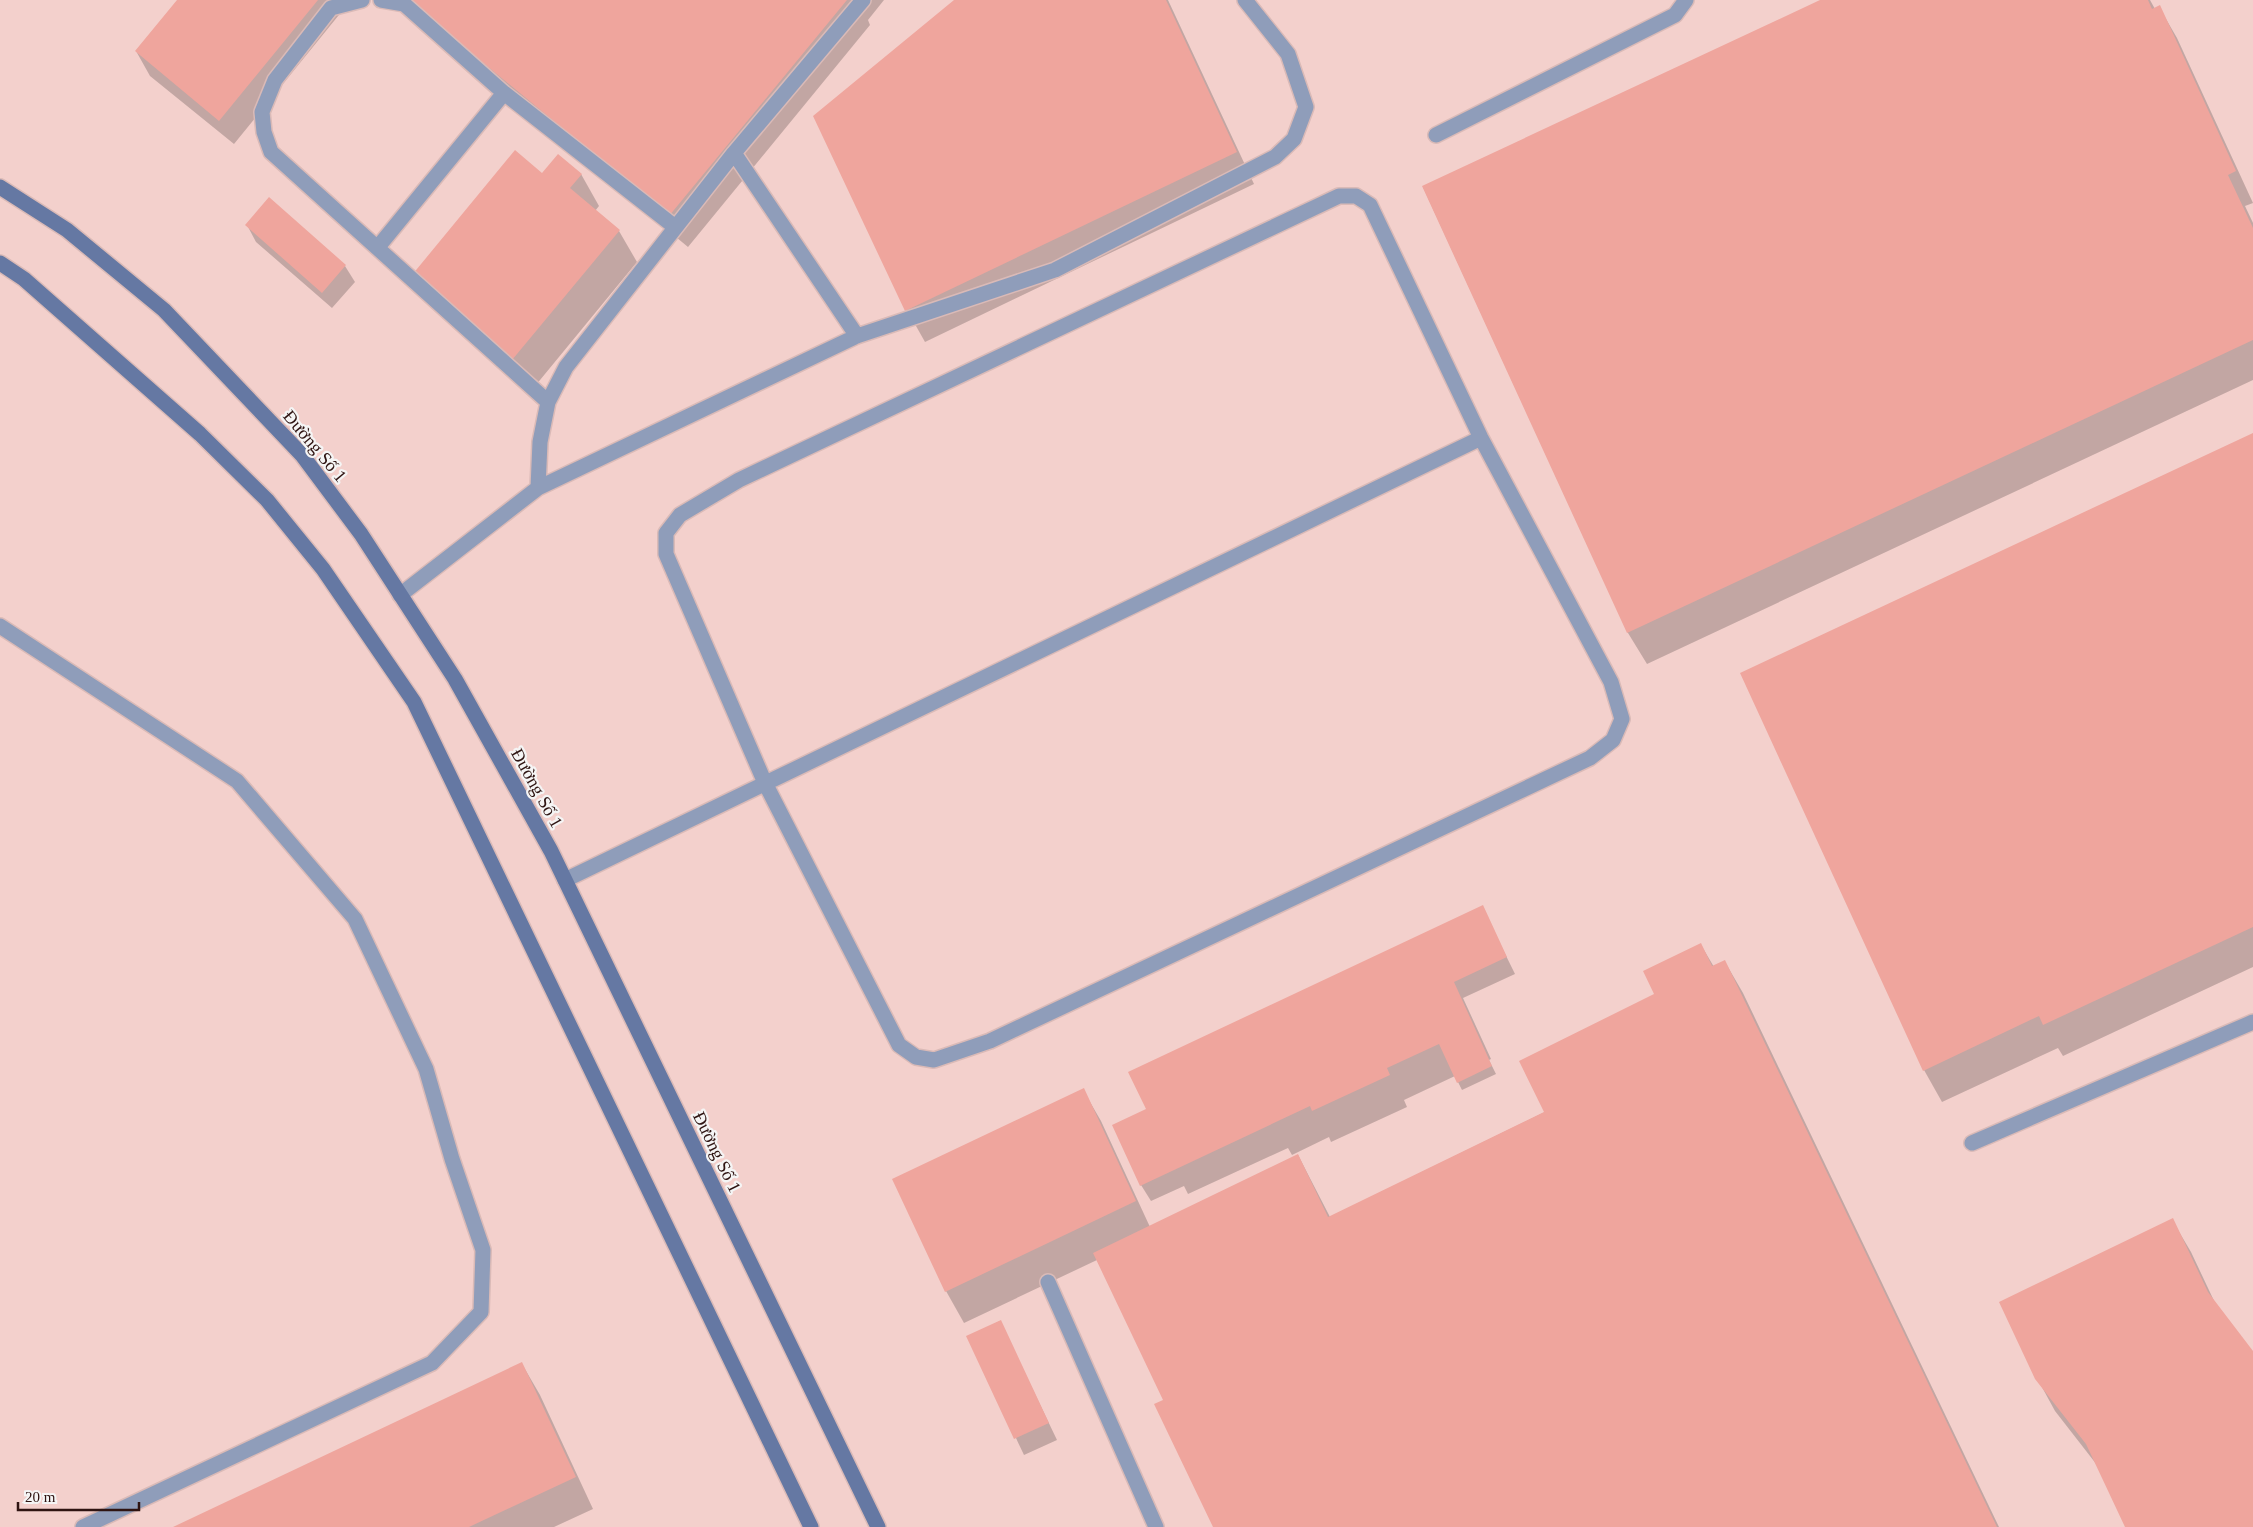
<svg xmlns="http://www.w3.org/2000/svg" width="2253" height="1527" font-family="Georgia,serif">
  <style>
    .built { fill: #f3d0cc }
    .shadow { fill: #0003 }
    .building { fill: #efa59d }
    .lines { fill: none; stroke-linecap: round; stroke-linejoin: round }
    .lane-casing { stroke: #dabab7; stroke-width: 18 }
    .secondary-casing { stroke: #dabab7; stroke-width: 18 }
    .lane { stroke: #8f9dba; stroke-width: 15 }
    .secondary { stroke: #6578a3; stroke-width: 15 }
    .labels { text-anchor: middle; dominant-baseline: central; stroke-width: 4.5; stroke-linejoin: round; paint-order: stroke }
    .street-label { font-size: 18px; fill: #2f1412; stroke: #f5f5f5 }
  </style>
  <rect width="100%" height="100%" fill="#ffdfdb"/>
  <path class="built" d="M 0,0 L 2253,0 L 2253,1527 L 0,1527 Z"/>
  <path class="shadow" d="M 178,0 L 344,0 L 347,5 L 234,144 L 150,76 L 136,51 Z
    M 389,0 L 884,0 L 868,20 L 870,25 L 688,247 Z
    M 956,0 L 1168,0 L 1254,184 L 925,342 L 907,310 Z
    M 1823,0 L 2150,0 L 2155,9 L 2159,7 L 2177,38 L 2253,203 L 2245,206 L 2253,223 L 2253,380 L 1647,664 L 1628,633 L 1423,187 Z
    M 581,174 L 599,206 L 595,211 L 619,231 L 637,262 L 531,391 L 432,307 L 542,175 Z
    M 270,199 L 345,266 L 355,282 L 332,308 L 256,242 L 247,225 Z
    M 2253,434 L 2253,967 L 2063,1056 L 2058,1048 L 1942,1102 L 1924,1070 Z
    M 1482,907 L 1515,974 L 1463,998 L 1491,1059 L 1489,1060 L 1496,1074 L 1462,1090 L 1455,1076 L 1404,1100 L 1407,1107 L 1331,1142 L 1329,1137 L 1292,1155 L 1288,1148 L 1188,1194 L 1184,1186 L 1151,1201 L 1141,1185 L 1147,1110 Z
    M 1701,945 L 1714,967 L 1725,962 L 1743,993 L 1999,1527 L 1214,1527 L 1165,1400 L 1097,1260 L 964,1323 L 946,1291 L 1083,1090 L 1101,1121 L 1150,1227 L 1298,1155 L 1330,1217 L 1545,1112 Z
    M 2172,1220 L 2191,1252 L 2216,1305 L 2253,1353 L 2253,1527 L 2126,1527 L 2097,1465 L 2055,1411 L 2037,1378 Z
    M 1000,1321 L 1057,1440 L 1024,1455 L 968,1337 Z
    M 522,1364 L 540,1395 L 593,1509 L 554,1527 L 176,1527 Z"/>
  <path class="building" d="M 177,0 L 318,0 L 219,121 L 135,51 Z
    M 407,0 L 847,0 L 669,216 Z
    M 954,0 L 1166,0 L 1237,152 L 905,311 L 813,116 Z
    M 1820,0 L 2148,0 L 2152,9 L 2160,5 L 2236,171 L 2228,175 L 2253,228 L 2253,340 L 1627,633 L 1422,186 Z
    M 515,150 L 542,173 L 558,154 L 582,174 L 570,188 L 620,230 L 512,360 L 412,275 Z
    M 269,197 L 346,265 L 322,293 L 245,225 Z
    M 2253,433 L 2253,927 L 2043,1025 L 2039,1016 L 1923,1071 L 1740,673 Z
    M 1483,905 L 1507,957 L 1454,982 L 1492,1066 L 1457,1083 L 1439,1044 L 1387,1068 L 1390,1075 L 1312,1111 L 1310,1106 L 1140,1186 L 1112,1125 L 1146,1109 L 1128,1072 Z
    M 1701,943 L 1712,966 L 1725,960 L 1997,1527 L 1213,1527 L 1154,1404 L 1163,1400 L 1093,1253 L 1298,1154 L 1328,1217 L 1544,1112 L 1519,1061 L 1654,994 L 1643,971 Z
    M 1084,1088 L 1136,1201 L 945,1292 L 892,1179 Z
    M 2173,1218 L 2208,1292 L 2253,1351 L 2253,1527 L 2125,1527 L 2086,1444 L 2035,1379 L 1999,1302 Z
    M 1001,1320 L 1049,1423 L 1014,1439 L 966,1336 Z
    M 522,1362 L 576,1477 L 469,1527 L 173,1527 Z"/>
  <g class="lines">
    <g class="lane-casing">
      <path id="lane" d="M 362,0 L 331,8 L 275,80 L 262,112 L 264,132 L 271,152 L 548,402
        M 381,0 L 404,4 L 504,93 L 675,227
        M 1436,135 L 1675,15 L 1686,0
        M 734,153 L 857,336
        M 1339,196 L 1356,196 L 1370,205 L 1481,438 L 1611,682 L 1622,719 L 1613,740 L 1590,758 L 990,1041 L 934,1060 L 916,1057 L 899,1045 L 765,783 L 666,554 L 666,533 L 680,515 L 739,480 Z
        M 378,247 L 504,93
        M 538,488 L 540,442 L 548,402 L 566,367 L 734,153 L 863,0
        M 400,595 L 538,488 L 857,336 L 1055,270 L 1275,157 L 1294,139 L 1306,107 L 1288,54 L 1245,0
        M 0,626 L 237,781 L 355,919 L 426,1069 L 452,1159 L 483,1250 L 481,1312 L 432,1363 L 83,1527
        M 565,880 L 1481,438
        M 1972,1143 L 2253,1022
        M 1048,1282 L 1156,1527"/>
    </g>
    <g class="secondary-casing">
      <path id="secondary" d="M 0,187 L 67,230 L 164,310 L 302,455 L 361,534 L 455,679 L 551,851 L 878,1527
        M 0,263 L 24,279 L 200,434 L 267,500 L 323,569 L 414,702 L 811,1527"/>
    </g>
    <use href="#lane" class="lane"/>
    <use href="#secondary" class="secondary"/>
  </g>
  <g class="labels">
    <g class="street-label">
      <text transform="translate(315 446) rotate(50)">Đường Số 1</text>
      <text transform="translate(537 788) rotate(61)">Đường Số 1</text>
      <text transform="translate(717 1152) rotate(64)">Đường Số 1</text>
    </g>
  </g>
  <path d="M18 1502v8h121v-8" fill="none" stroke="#2f1412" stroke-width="2.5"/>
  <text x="25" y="1502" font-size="15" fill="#2f1412" stroke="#f5f5f5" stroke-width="4" paint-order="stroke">20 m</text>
</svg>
